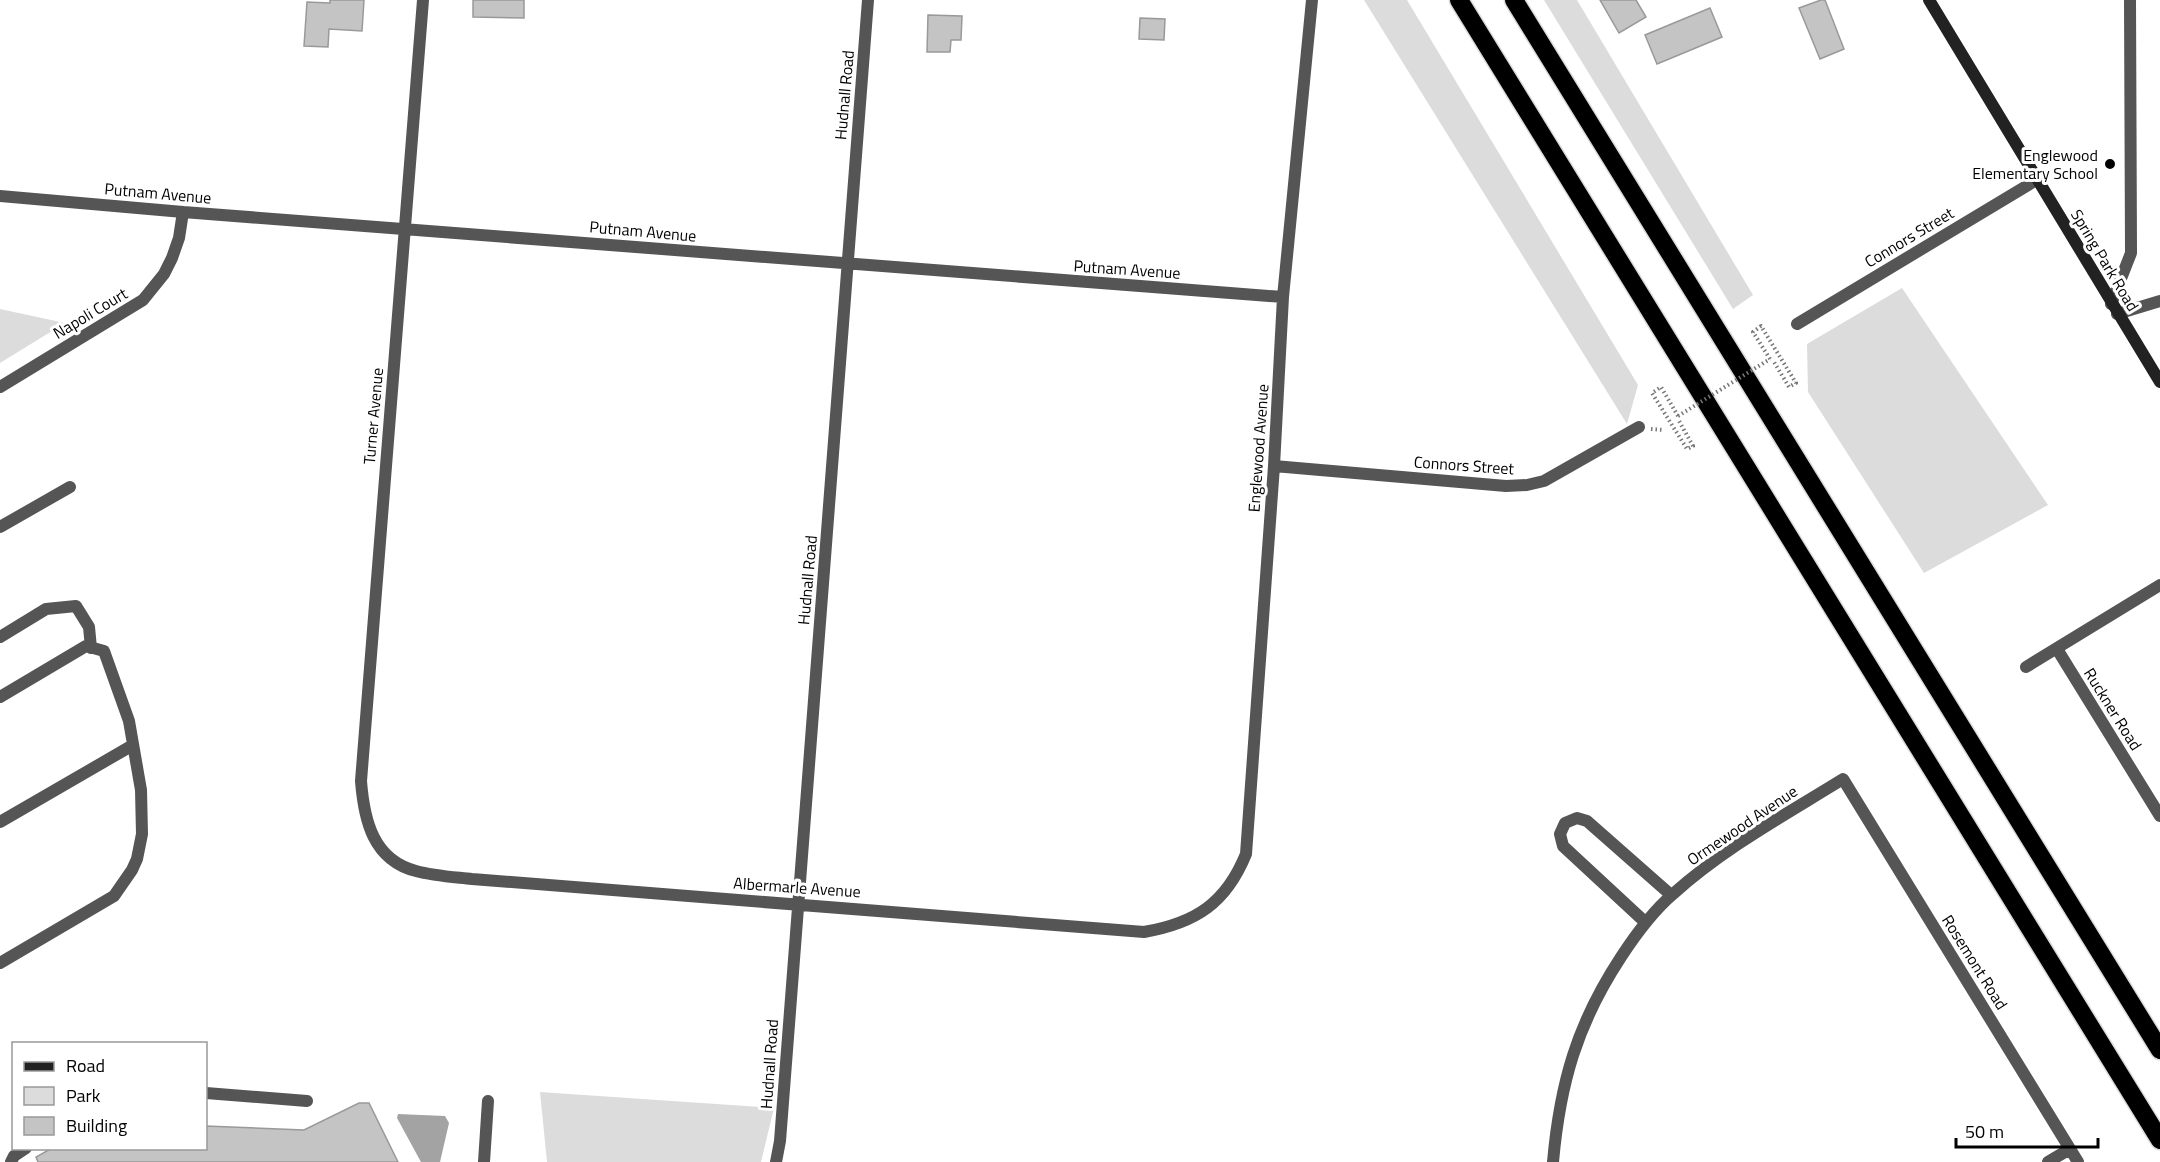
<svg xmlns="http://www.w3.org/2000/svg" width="2160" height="1162" font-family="'Titillium Web',sans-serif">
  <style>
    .green { fill: #dcdcdc }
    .water { fill: #a3a3a3 }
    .building { fill: #c4c4c4; stroke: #999; stroke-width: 1.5 }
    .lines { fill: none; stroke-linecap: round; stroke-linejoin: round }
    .highway-casing { stroke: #dbdbdb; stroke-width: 21 }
    .path { stroke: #777; stroke-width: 4; stroke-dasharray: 1.5 3; stroke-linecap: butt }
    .lane { stroke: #555; stroke-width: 12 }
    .street { stroke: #555; stroke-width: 12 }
    .secondary { stroke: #222; stroke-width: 12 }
    .highway { stroke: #000; stroke-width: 18 }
    .path-bridge { stroke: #777; stroke-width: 4; stroke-dasharray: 1.5 3; stroke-linecap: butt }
    .poi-dot { fill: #000; stroke: #fff; stroke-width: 2 }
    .labels { text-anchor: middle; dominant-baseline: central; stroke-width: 6; stroke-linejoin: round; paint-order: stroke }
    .street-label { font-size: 16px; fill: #000; stroke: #fff }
    .poi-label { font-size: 16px; fill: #000; stroke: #fff; text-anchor: end }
  </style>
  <rect width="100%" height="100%" fill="#fff"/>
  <path class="green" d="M 1364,0 L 1407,0 L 1638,385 L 1627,424 Z
    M 1544,0 L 1577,0 L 1753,295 L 1733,309 Z
    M 1902,288 L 2048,505 L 1924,573 L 1808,392 L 1807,344 Z
    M 0,309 L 65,323 L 0,363 Z
    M 540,1092 L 774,1108 L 761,1162 L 547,1162 Z"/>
  <path class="water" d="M 398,1114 L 445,1116 L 449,1123 L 440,1162 L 421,1162 L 397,1118 Z"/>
  <path class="building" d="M 330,0 L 364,0 L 362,31 L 329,29 L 328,47 L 304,46 L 307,2 L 330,3 Z
    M 473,0 L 524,0 L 524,18 L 473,17 Z
    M 1600,0 L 1636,0 L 1646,17 L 1619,33 Z
    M 1821,0 L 1825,0 L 1844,49 L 1820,59 L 1799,8 Z
    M 1710,8 L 1722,37 L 1657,64 L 1645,35 Z
    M 928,15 L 962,16 L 961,40 L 951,40 L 950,52 L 927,52 Z
    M 1140,18 L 1165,19 L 1164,40 L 1139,39 Z
    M 359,1103 L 369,1103 L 398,1162 L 38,1162 L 36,1157 L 52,1148 L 206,1148 L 206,1126 L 304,1130 Z"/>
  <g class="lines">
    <g class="highway-casing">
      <path id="highway" d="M 1459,0 L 2160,1140
        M 1514,0 L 2160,1050"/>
    </g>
    <path class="path" d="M 1770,359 L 1753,332 L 1761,326 L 1796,383 L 1789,387 L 1774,362
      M 1678,416 L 1661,387 L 1652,393 L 1687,449 L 1693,446 L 1679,421
      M 1651,429 L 1664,430"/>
    <path class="lane" d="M 2111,304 L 2131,253 L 2130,0
      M 2117,314 L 2160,301
      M 206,1093 L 307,1101
      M 11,1162 L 14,1156 L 26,1148
      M 484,1162 L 488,1101"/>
    <path class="street" d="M 423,0 L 361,781 C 364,820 373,860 416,871 C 434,876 454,877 472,879 L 1144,932 C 1196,923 1226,903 1246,854 L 1274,466 L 1283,297 L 1312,0
      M 0,196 L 183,212 L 1283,297
      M 1797,324 L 2038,179
      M 0,387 L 143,300 L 164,274 L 172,258 L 179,238 L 183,212
      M 1274,466 L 1506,486 L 1527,485 L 1544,481 L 1639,427
      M 0,527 L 70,487
      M 0,637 L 46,609 L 76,606 L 89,627 L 91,648
      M 2057,649 L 2160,816
      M 2026,667 L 2160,585
      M 0,697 L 86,646 L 104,651 L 129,721 L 141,790 L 142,834 L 137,859 L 132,870 L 114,896 L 0,963
      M 0,822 L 133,745
      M 1645,922 L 1563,846 L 1560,834 L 1565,823 L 1577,818 L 1587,821 L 1671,895
      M 776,1162 L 780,1141 L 868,0
      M 1553,1162 C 1560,1083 1577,1024 1621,957 C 1636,934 1652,912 1673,894 C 1724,848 1785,815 1843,779 L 2078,1162
      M 2048,1162 L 2070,1149"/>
    <path class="secondary" d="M 1929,0 L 2160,382"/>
    <use href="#highway" class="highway"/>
    <path class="path-bridge" d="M 1678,416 L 1770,359"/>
  </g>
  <circle class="poi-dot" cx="2110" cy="164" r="6"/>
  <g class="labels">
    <g class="street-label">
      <text transform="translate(844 95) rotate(-85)">Hudnall Road</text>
      <text transform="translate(158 193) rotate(5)">Putnam Avenue</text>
      <text transform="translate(643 231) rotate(5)">Putnam Avenue</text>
      <text transform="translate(1909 237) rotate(-31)">Connors Street</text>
      <text transform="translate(2105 260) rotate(59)">Spring Park Road</text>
      <text transform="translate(1127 269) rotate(4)">Putnam Avenue</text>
      <text transform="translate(90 313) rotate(-31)">Napoli Court</text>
      <text transform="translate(373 416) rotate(-85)">Turner Avenue</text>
      <text transform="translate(1258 448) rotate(-86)">Englewood Avenue</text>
      <text transform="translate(1464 465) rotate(4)">Connors Street</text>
      <text transform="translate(807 580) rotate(-85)">Hudnall Road</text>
      <text transform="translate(2113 709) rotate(58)">Ruckner Road</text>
      <text transform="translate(1742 825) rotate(-34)">Ormewood Avenue</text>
      <text transform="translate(797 887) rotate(4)">Albermarle Avenue</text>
      <text transform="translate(1975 962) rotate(58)">Rosemont Road</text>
      <text transform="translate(769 1064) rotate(-86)">Hudnall Road</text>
    </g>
    <g class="poi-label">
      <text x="2098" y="155">Englewood<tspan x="2098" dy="18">Elementary School</tspan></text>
    </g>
  </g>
  <rect x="12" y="1042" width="195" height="108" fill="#ffffff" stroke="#999999" stroke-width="1.5"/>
  <rect x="24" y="1062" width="30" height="9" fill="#222222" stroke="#999999" stroke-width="1.5"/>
  <text x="66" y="1072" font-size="18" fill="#000000">Road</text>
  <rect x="24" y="1087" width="30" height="18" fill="#dcdcdc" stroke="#999999" stroke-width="1.5"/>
  <text x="66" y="1102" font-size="18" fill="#000000">Park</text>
  <rect x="24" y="1117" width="30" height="18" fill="#c4c4c4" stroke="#999999" stroke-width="1.5"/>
  <text x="66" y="1132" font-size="18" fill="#000000">Building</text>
  <path d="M1956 1138v9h142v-9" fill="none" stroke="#000000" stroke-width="3"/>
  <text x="1965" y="1138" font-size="18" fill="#000000" stroke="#ffffff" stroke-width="4.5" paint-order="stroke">50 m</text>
</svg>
